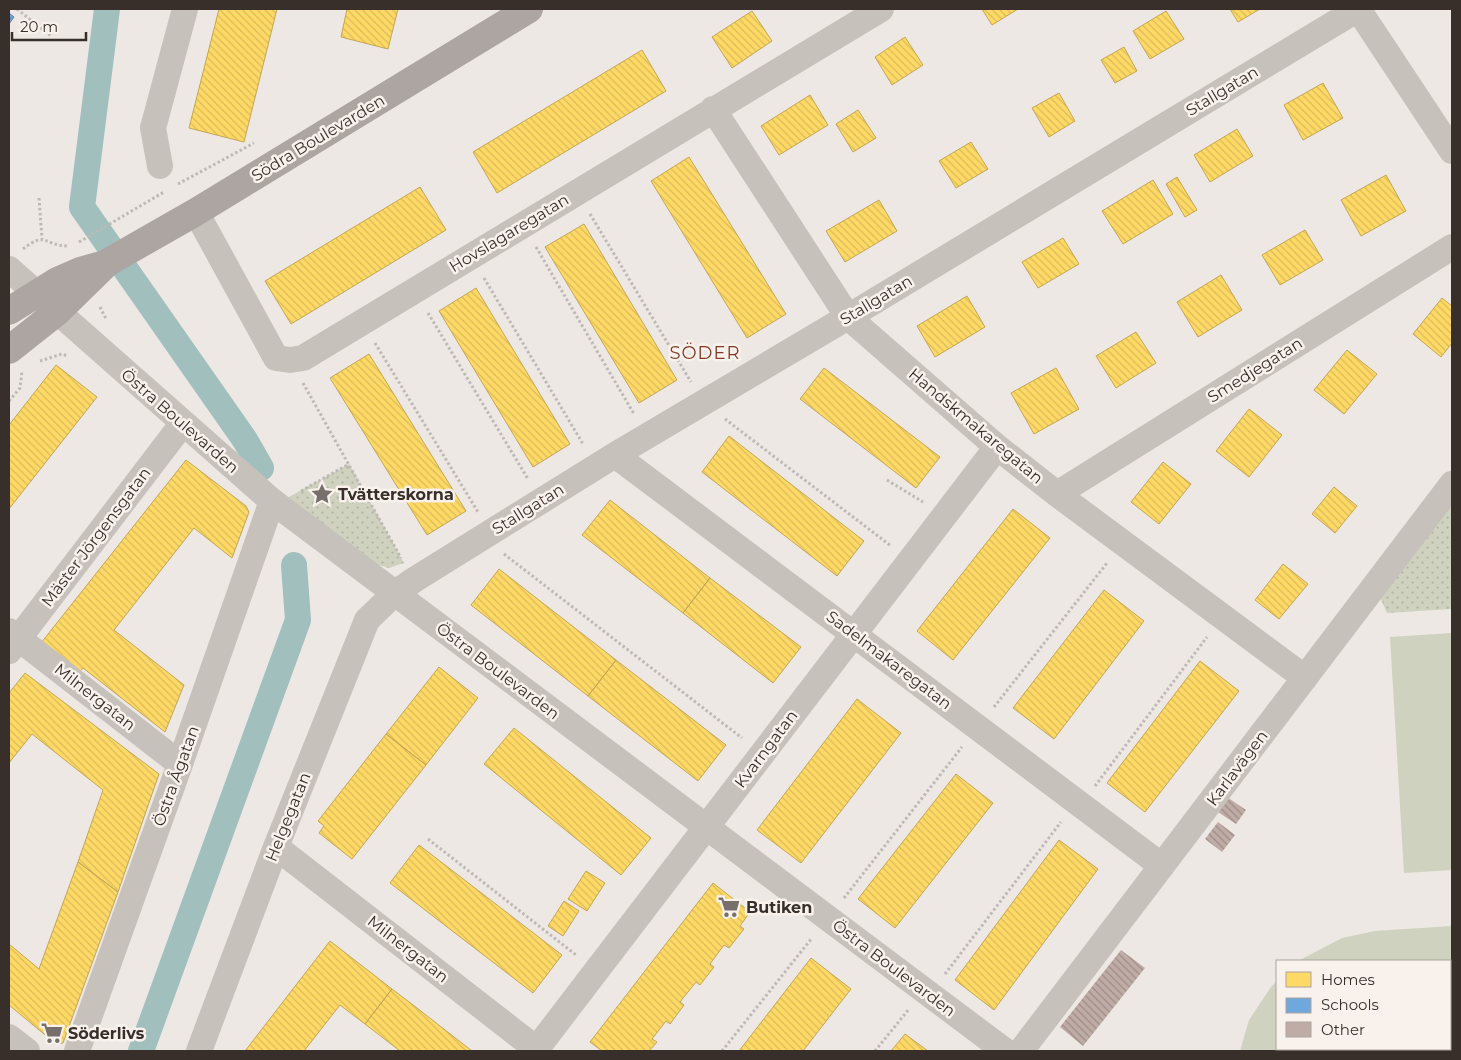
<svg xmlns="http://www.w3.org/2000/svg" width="1461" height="1060" font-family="Montserrat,sans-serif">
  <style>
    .green { fill: url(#green-dots) }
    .pitch { fill: #cfd2be }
    .homes { fill: url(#homes-back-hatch); stroke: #c3a654 }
    .schools { fill: url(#schools-back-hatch); stroke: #5e83a7 }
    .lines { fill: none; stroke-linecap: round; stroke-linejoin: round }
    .canal { stroke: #a1bfbd; stroke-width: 26 }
    .building { fill: url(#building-back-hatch) }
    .path { stroke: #bfb9b5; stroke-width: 3; stroke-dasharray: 2.5 2.5; stroke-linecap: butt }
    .minor { stroke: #c7c1bc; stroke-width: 26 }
    .major { stroke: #aca5a1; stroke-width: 28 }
    .labels { text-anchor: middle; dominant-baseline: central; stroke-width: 5; stroke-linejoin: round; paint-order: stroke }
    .street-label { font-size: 16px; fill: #382e2a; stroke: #f9f2ec }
    .poi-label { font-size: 16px; font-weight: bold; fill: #382e2a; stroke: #f9f2ec; text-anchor: start }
    .neighbourhood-label { font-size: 18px; letter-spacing: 1px; fill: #823928; stroke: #f9f2ec }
  </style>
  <defs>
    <pattern id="green-dots" width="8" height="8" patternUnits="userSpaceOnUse" patternTransform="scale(1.25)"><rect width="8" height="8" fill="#cfd2be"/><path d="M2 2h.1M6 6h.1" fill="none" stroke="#b2b5a3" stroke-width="1.8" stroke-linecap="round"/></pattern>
    <pattern id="homes-back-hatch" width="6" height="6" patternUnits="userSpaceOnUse" patternTransform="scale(1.25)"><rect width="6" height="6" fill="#ffd966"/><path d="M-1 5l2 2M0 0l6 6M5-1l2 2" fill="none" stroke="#dbbb59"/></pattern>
    <pattern id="schools-back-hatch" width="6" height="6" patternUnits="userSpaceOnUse" patternTransform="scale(1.25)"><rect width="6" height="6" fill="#6fa8dc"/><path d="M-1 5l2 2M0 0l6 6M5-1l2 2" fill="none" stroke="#5c89b3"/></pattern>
    <pattern id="building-back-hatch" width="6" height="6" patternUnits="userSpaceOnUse" patternTransform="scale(1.25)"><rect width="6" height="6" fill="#c0aca6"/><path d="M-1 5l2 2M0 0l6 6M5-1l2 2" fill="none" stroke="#9d8c87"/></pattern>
  </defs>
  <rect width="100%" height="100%" fill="#ede8e3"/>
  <path class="green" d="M 349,464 L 404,563 L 389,568 L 371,563 L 287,498 Z
    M 1452,484 L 1452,609 L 1387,613 L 1375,586 Z"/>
  <path class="pitch" d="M 1452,633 L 1452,870 L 1404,873 L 1390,637 Z
    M 1452,926 L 1452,1051 L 1240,1051 L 1249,1020 L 1271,987 L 1277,981 L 1277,1049 L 1450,1049 L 1450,961 L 1298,961 L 1342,938 L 1375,931 Z"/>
  <path class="homes" d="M 219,9 L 277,9 L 244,142 L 189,128 Z
    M 347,9 L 398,9 L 388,49 L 341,37 Z
    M 982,9 L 1018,9 L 992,25 Z
    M 1230,9 L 1260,9 L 1238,22 Z
    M 752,11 L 772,41 L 732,68 L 712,37 Z
    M 1166,11 L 1184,39 L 1150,59 L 1133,31 Z
    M 905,37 L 923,65 L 892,85 L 875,57 Z
    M 1124,47 L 1137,71 L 1115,83 L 1101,60 Z
    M 642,50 L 666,91 L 497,193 L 473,152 Z
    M 1323,83 L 1343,118 L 1303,140 L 1284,105 Z
    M 1059,93 L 1075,121 L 1049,137 L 1032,108 Z
    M 810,95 L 828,125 L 779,155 L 761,126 Z
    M 858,110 L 876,138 L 853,152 L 836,124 Z
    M 1237,129 L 1253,156 L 1210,182 L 1194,155 Z
    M 971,142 L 988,169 L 956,188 L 939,161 Z
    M 689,157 L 786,314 L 747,338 L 651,181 Z
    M 1386,175 L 1406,211 L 1361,236 L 1341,200 Z
    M 1177,177 L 1197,210 L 1185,217 L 1166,184 Z
    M 1153,180 L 1173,214 L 1123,244 L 1102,211 Z
    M 420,187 L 446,230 L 291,324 L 265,281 Z
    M 879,200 L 897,231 L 845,262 L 826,231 Z
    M 584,224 L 677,380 L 639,403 L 545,247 Z
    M 1305,230 L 1323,260 L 1280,285 L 1262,255 Z
    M 1063,238 L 1079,264 L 1038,288 L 1022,262 Z
    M 1221,275 L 1242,310 L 1198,337 L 1177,302 Z
    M 476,288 L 570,444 L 533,467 L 439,311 Z
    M 967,296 L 985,327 L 935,357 L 917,326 Z
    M 1442,298 L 1452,306 L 1452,343 L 1441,357 L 1413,334 Z
    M 1136,332 L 1156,363 L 1116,388 L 1096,356 Z
    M 1347,350 L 1377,374 L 1344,414 L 1314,390 Z
    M 369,354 L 466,511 L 427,535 L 330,378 Z
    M 56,365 L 97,397 L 9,509 L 9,425 Z
    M 824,368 L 940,457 L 916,488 L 800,399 Z
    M 1056,368 L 1079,409 L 1034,434 L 1011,393 Z
    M 1249,409 L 1282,435 L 1249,477 L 1216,451 Z
    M 729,436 L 864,541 L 837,576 L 702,472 Z
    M 186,460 L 246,506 L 249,512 L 232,558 L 194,528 L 114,630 L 184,685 L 165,732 L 83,668 L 79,672 L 41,643 Z
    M 1163,462 L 1191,484 L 1159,524 L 1131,502 Z
    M 1334,487 L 1357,506 L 1335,533 L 1312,514 Z
    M 610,500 L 710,578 L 683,613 L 582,535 Z
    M 1013,509 L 1050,538 L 953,660 L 917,631 Z
    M 1283,564 L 1308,584 L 1279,619 L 1255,600 Z
    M 499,569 L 616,660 L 588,696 L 471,605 Z
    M 710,578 L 801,647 L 773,683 L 683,613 Z
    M 1104,590 L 1144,621 L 1054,739 L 1013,708 Z
    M 616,660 L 726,745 L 698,781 L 588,696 Z
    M 1200,661 L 1239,691 L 1145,812 L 1107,783 Z
    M 439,667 L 478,698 L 426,765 L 386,734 Z
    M 25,673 L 159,774 L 118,892 L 78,862 L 103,790 L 32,734 L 9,763 L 9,693 Z
    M 857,699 L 901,733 L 801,863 L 757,830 Z
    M 514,728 L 651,838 L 621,875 L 484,764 Z
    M 386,734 L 426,765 L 352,859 L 319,833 L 324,826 L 318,821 Z
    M 956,774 L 993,803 L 895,928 L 858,899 Z
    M 1059,840 L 1098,869 L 994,1010 L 955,980 Z
    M 419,845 L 562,955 L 533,993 L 390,883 Z
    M 78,862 L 118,892 L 63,1043 L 56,1044 L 9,1005 L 9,944 L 39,969 Z
    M 586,871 L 605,883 L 587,911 L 568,899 Z
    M 713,883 L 750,912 L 740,926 L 744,929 L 729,948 L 724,945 L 710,964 L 714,967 L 700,985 L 696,982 L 680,1002 L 684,1005 L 670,1024 L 666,1021 L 652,1039 L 657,1042 L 649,1051 L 602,1051 L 590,1042 Z
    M 564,901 L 579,911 L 563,936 L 548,926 Z
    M 330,941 L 392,989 L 365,1024 L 340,1005 L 304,1051 L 245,1051 Z
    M 811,958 L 851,989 L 803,1051 L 739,1051 Z
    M 392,989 L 417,1008 L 472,1051 L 400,1051 L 365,1024 Z
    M 905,1034 L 928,1051 L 891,1051 Z"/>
  <path class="schools" d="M 9,13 L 14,17 L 9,24 Z"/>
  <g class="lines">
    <path class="canal" d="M 107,9 L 82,207 L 245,440 L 261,468
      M 141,1051 L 298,620 L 294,565"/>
  </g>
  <path class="building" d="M 1227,797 L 1246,810 L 1236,824 L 1218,812 Z
    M 1218,822 L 1235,835 L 1222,852 L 1205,839 Z
    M 1121,950 L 1145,968 L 1083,1046 L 1060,1027 Z"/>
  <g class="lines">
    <path class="path" d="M 17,9 L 51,36
      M 178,184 L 254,143
      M 39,198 L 42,239
      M 590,214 L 691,382
      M 79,242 L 164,192
      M 536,247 L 634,414
      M 23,249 C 47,230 43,246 69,246
      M 484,278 L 583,444
      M 100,307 L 106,319
      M 428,313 L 528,479
      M 375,343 L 478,512
      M 40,361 L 62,354 L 67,356
      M 303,383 L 401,558
      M 9,401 L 20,388 L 22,371
      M 725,419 L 891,546
      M 887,480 L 923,502
      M 301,491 L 349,464
      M 504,554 L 742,738
      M 994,707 L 1107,563
      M 1095,786 L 1207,637
      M 428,839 L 576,955
      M 844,898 L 962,747
      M 945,974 L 1061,822
      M 722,1051 L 812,938
      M 875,1051 L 909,1009"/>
    <path class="minor" d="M 713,109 L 848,317 L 997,447 L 1057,494 L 1305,678
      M 160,166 L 153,128 L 185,9
      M 196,212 L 276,358 L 290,360 L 303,358 L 881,9
      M 9,269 L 272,501 L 1005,1051
      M 615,455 L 1162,866
      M 1057,494 L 1452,247
      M 9,631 L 180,764
      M 9,651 L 183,423
      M 276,847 L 539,1051
      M 9,1037 L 27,1051
      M 77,1051 L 180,764 L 272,501
      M 199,1051 L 276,847 L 367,620 L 394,594 L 414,580 L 615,455 L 848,317 L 1358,9 L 1452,151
      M 535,1051 L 997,447
      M 1021,1051 L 1452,484"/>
    <path class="major" d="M 9,311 L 57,281 L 80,271 L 105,264 L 196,212 L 529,9
      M 9,350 L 57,312 L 103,267"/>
  </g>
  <defs>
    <g id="sight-bare" transform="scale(1.725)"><path d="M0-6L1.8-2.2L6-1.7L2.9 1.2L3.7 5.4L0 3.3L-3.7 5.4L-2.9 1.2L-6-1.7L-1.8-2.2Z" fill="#776f6b" stroke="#f9f2ec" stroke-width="2.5" paint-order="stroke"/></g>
    <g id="supermarket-bare" transform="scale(1.725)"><path d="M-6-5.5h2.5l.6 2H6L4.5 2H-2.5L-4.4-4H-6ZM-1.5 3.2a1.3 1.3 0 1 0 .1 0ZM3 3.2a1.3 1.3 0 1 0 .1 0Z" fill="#776f6b" stroke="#f9f2ec" stroke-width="2.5" paint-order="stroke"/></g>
  </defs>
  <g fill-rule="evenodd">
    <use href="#sight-bare" x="322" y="494"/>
    <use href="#supermarket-bare" x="729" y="907"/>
    <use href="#supermarket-bare" x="52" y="1033"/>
  </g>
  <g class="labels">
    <g class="street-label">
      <text transform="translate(1222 91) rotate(-31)">Stallgatan</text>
      <text transform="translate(318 138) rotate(-31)">Södra Boulevarden</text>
      <text transform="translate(509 233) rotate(-31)">Hovslagaregatan</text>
      <text transform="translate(876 300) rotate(-31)">Stallgatan</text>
      <text transform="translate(1255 370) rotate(-32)">Smedjegatan</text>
      <text transform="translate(180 421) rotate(41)">Östra Boulevarden</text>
      <text transform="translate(976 426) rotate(40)">Handskmakaregatan</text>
      <text transform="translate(528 509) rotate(-32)">Stallgatan</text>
      <text transform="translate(96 537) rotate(-53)">Mäster Jörgensgatan</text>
      <text transform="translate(889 660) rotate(37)">Sadelmakaregatan</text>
      <text transform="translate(498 671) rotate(37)">Östra Boulevarden</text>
      <text transform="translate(95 697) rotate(38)">Milnergatan</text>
      <text transform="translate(766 749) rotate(-53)">Kvarngatan</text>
      <text transform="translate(1237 768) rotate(-53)">Karlavägen</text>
      <text transform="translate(176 776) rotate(-70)">Östra Ågatan</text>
      <text transform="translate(288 817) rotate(-68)">Helgegatan</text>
      <text transform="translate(408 949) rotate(38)">Milnergatan</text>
      <text transform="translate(894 968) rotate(37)">Östra Boulevarden</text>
    </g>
    <g class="poi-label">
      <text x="338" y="494">Tvätterskorna</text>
      <text x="746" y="907">Butiken</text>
      <text x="68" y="1033">Söderlivs</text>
    </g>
    <g class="neighbourhood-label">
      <text x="705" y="353">SÖDER</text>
    </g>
  </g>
  <rect width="1461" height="1060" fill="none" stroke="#382e2a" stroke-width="20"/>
  <rect x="1276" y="960" width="175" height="90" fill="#f9f2ec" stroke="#aca49e"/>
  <rect x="1286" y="972" width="25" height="15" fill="#ffd966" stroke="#aca49e"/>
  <text x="1321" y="985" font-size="15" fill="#382e2a">Homes</text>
  <rect x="1286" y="998" width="25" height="15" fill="#6fa8dc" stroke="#aca49e"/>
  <text x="1321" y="1010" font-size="15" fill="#382e2a">Schools</text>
  <rect x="1286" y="1022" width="25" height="15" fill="#c0aca6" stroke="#aca49e"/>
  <text x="1321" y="1035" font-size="15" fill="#382e2a">Other</text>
  <path d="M12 32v8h74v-8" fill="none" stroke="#382e2a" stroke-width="2.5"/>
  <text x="20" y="32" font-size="15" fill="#382e2a" stroke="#f9f2ec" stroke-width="4" paint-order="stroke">20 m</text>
</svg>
